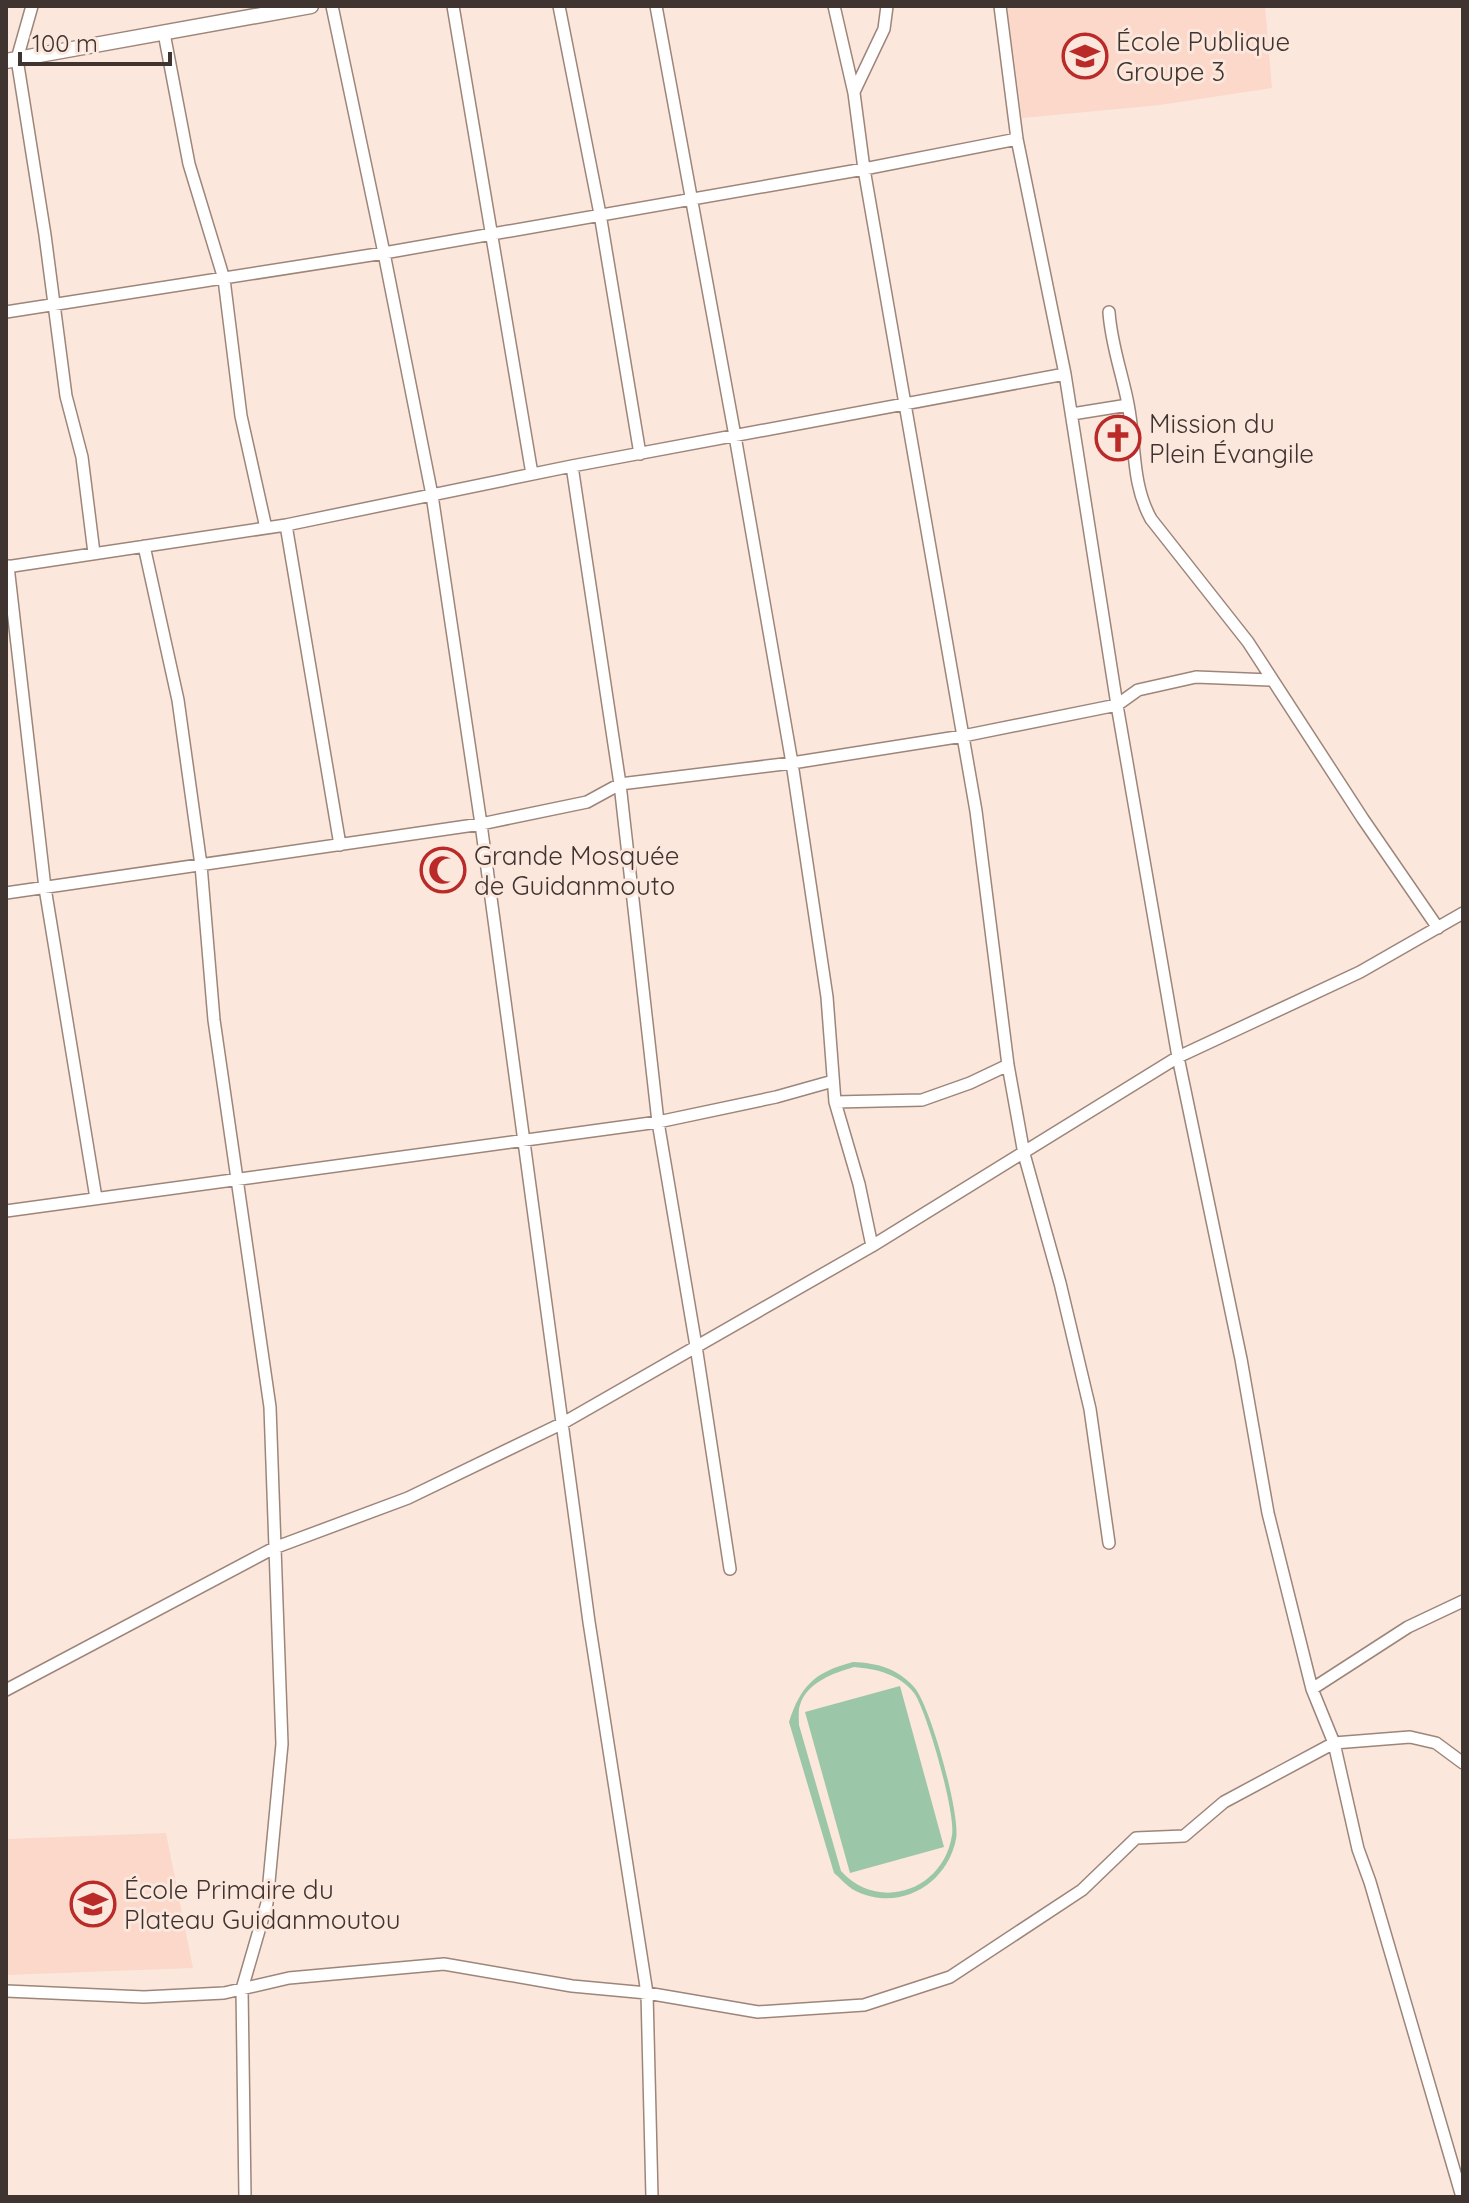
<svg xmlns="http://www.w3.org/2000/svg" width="1469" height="2203" font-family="Quicksand,sans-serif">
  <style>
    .built { fill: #fbd8c9 }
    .green { fill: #9bc6a7; fill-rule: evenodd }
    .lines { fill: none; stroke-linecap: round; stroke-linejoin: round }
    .minor-casing { stroke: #9d857a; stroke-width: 14 }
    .tertiary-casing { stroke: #9d857a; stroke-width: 17 }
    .minor { stroke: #fff; stroke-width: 11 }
    .tertiary { stroke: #fff; stroke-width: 14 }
    .labels { text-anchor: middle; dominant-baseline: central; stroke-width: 6; stroke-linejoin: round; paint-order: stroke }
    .poi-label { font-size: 26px; fill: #3f3430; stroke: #fce7dd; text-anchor: start }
  </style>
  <rect width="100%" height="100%" fill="#fce7dd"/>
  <path class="built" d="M 1007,6 L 1265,6 L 1272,88 L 1160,105 L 1022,118 Z
    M 166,1833 L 193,1968 L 6,1975 L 6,1839 Z"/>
  <path class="green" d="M 853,1662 C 877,1663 897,1668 914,1687 C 930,1704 961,1816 956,1839 C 947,1886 896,1914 852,1889 C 846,1885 840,1878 834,1873 L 789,1722 C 801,1685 815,1672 853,1662 ZM 854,1667 C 877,1669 899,1674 914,1693 C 927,1711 956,1814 952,1835 C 944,1890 879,1913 841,1871 L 799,1725 C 799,1719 798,1710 800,1705 C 807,1682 834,1673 854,1667 Z
    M 900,1686 L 944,1847 L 850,1873 L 805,1712 Z"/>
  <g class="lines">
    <g class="minor-casing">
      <path id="minor" d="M 32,6 L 17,59 L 45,235 L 66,396 L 82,457 L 94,553
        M 332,6 L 384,253 L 432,495 L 481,824 L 589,1622 L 647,1993 L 652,2197
        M 453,6 L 532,474
        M 559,6 L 600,214 L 640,454
        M 656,6 L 735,436 L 792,763 L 827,997 L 835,1102 L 859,1184 L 872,1246
        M 834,6 L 854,93 L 864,169 L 976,811 L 1008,1065 L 1024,1154 L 1060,1283 L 1090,1409 L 1109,1543
        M 1000,6 L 1017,139 L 1065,374 L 1117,705 L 1178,1057 L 1241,1359 L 1268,1513 L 1312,1689 L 1334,1743 L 1358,1849 L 1370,1882 L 1462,2197
        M 164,33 L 189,164 L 224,279 L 241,416 L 266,528
        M 854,92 L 884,29 L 887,6
        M 6,312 L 384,253 L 864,169 L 1017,139
        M 1109,312 C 1111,344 1122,373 1128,404 C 1136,444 1131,483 1151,519 L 1248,642 L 1363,819 L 1438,928
        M 1072,414 L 1128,405
        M 572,466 L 620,784 L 658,1122 L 696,1346 L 730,1569
        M 286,525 L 340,845
        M 144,546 L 178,700 L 201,865 L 214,1020 L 270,1407 L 282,1744 L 267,1903 L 242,1989 L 245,2197
        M 8,566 L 45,888 L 96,1198
        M 6,567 L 286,525 L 572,466 L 1065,374
        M 6,893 L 481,824 L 587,802 L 620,784 L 792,763 L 963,736 L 1117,705 L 1138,690 L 1196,677 L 1270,680
        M 835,1102 L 922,1100 L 970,1083 L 1008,1065
        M 6,1211 L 658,1122 L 776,1097 L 833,1081
        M 1312,1689 L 1408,1627 L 1463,1601
        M 6,1690 L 274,1548 L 408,1498 L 563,1423 L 872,1246 L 1178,1057 L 1360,972 L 1463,913
        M 6,1991 L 144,1997 L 224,1993 L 289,1978 L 444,1964 L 572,1986 L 647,1993 L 758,2012 L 864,2005 L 950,1977 L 1082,1890 L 1136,1838 L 1184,1836 L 1224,1802 L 1334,1743 L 1410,1737 L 1436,1743 L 1463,1763"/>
    </g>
    <g class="tertiary-casing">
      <path id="tertiary" d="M 6,61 L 311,6"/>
    </g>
    <use href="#minor" class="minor"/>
    <use href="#tertiary" class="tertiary"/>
  </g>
  <defs>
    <g id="school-ring" transform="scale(2.3)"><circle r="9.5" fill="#fce7dd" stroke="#b92a29" stroke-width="1.5"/><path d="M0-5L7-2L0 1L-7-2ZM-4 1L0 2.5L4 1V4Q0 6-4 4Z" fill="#b92a29"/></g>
    <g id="church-ring" transform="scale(2.3)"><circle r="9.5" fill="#fce7dd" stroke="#b92a29" stroke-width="1.5"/><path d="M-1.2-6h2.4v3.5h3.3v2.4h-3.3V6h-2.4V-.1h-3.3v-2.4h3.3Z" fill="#b92a29"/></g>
    <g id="mosque-ring" transform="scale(2.3)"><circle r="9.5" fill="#fce7dd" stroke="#b92a29" stroke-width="1.5"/><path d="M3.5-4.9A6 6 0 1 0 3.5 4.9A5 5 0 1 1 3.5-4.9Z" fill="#b92a29"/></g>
  </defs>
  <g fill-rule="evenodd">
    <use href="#school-ring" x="1085" y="56"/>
    <use href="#church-ring" x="1118" y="438"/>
    <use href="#mosque-ring" x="443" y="870"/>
    <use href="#school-ring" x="93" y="1904"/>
  </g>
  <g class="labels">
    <g class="poi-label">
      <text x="1116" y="41">École Publique<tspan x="1116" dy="30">Groupe 3</tspan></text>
      <text x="1149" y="423">Mission du<tspan x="1149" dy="30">Plein Évangile</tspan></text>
      <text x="474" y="855">Grande Mosquée<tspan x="474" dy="30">de Guidanmouto</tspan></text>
      <text x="124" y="1889">École Primaire du<tspan x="124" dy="30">Plateau Guidanmoutou</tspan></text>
    </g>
  </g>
  <rect width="1469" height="2203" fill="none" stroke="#3f3430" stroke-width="16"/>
  <path d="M20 52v12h150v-12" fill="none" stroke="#3f3430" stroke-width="4"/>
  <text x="32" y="52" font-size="24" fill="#3f3430" stroke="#fce7dd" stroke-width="6" paint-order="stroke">100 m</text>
</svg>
